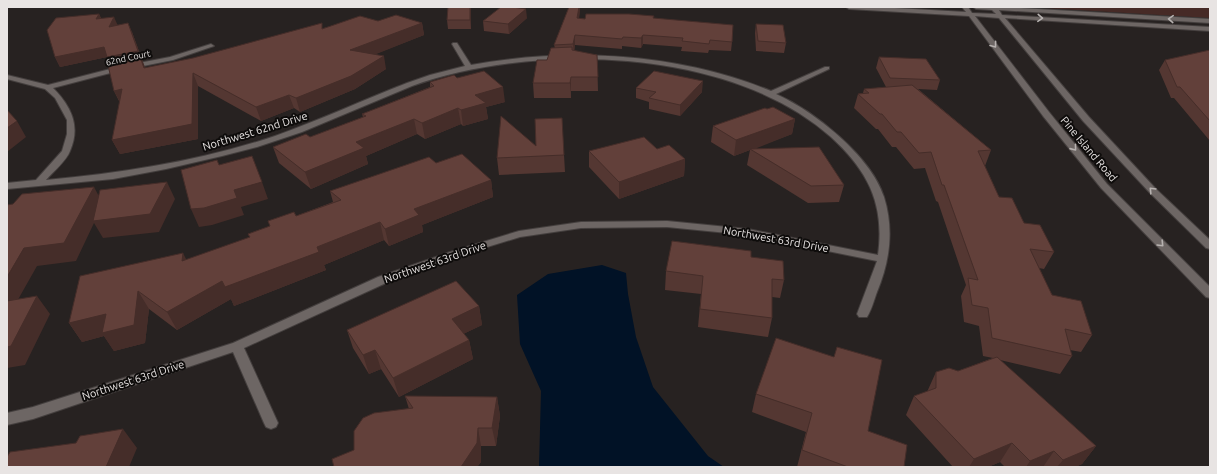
<svg xmlns="http://www.w3.org/2000/svg" width="1217" height="474" font-family="Ubuntu,sans-serif">
  <style>
    .green { fill: #462a26 }
    .water { fill: #011226 }
    .lines { fill: none; stroke-linecap: round; stroke-linejoin: round }
    .street-casing { stroke: #443f3e; stroke-width: 2 }
    .secondary-casing { stroke: #443f3e; stroke-width: 2 }
    .street { fill: #6d6664; fill-rule: evenodd }
    .secondary { fill: #6d6664; fill-rule: evenodd }
    .wall { fill: #543732 }
    .shaded-wall { fill: #452d29 }
    .building { fill: #62403a; stroke: #452d29 }
    .oneway { stroke: #b7b2b0 }
    .labels { text-anchor: middle; dominant-baseline: central; stroke-width: 4; stroke-linejoin: round; paint-order: stroke }
    .far-street-label { font-size: 9px; fill: #e8e4e3; stroke: #0e0c0b }
    .street-label { font-size: 11px; fill: #e8e4e3; stroke: #0e0c0b }
  </style>
  <rect width="100%" height="100%" fill="#272221"/>
  <path class="green" d="M 1023,7 L 1210,7 L 1210,18 L 1044,8 Z"/>
  <path class="water" d="M 602,265 L 626,273 L 628,294 L 636,337 L 653,387 L 708,456 L 724,467 L 539,467 L 541,391 L 520,344 L 517,295 L 548,274 Z"/>
  <g class="lines">
    <g class="street-casing">
      <path id="street" d="M 453,43 L 457,43 L 471,65 C 570,47 678,53 771,91 L 825,67 L 829,67 L 829,69 L 776,94 C 814,111 871,156 884,197 C 894,229 890,261 877,292 C 874,300 872,309 867,317 L 859,317 L 857,314 L 877,261 L 748,235 L 667,227 L 581,228 L 520,237 L 458,256 L 386,283 L 244,348 L 278,423 L 276,427 L 271,429 L 266,427 L 264,423 L 233,352 L 33,419 L 7,425 L 7,413 L 33,407 L 233,343 L 378,277 L 450,252 L 519,231 L 581,222 L 667,221 L 748,229 L 878,255 C 885,204 868,171 831,137 C 730,47 534,42 412,86 L 302,132 L 257,147 L 222,156 L 166,169 L 113,179 L 7,189 L 7,183 L 36,180 L 62,151 L 67,134 L 67,120 L 55,98 L 45,89 L 7,79 L 7,75 L 48,85 L 118,67 L 170,57 L 211,44 L 214,46 L 173,60 L 118,71 L 53,88 C 71,106 81,126 70,151 C 67,160 53,172 46,180 C 124,173 201,161 275,136 C 320,120 363,100 407,83 L 430,75 L 465,66 L 452,44 Z"/>
    </g>
    <g class="secondary-casing">
      <path id="secondary" d="M 846,7 L 877,7 L 966,12 L 962,7 L 968,7 L 972,13 L 996,14 L 992,10 L 976,9 L 973,7 L 1004,7 L 1210,19 L 1210,23 L 999,10 L 1002,15 L 1210,27 L 1210,31 L 1005,18 L 1089,117 L 1156,189 L 1210,240 L 1210,249 L 1206,248 L 1150,193 L 1083,121 L 999,18 L 975,16 L 1049,112 L 1107,184 L 1210,287 L 1210,298 L 1206,297 L 1101,188 L 1043,116 L 969,16 L 849,9 Z"/>
    </g>
    <use href="#street" class="street"/>
    <use href="#secondary" class="secondary"/>
  </g>
  <path class="wall" d="M 569,7 L 580,7 L 579,18 L 585,19 L 654,18 L 732,42 L 731,51 L 709,50 L 708,53 L 681,51 L 682,47 L 643,44 L 641,48 L 622,46 L 622,49 L 575,45 L 574,51 L 597,55 L 598,91 L 571,91 L 571,98 L 534,98 L 533,83 L 555,48 L 554,45 Z
    M 471,9 L 471,29 L 448,29 L 447,20 Z
    M 99,14 L 101,18 L 118,25 L 132,32 L 145,68 L 193,58 L 323,28 L 378,21 L 422,23 L 424,35 L 375,54 L 386,69 L 355,89 L 300,112 L 294,108 L 261,121 L 198,86 L 198,139 L 120,154 L 112,140 L 120,103 L 114,91 L 108,61 L 107,57 L 60,67 L 55,57 Z
    M 527,18 L 509,34 L 484,31 L 483,21 Z
    M 756,24 L 786,43 L 784,53 L 756,51 L 755,33 Z
    M 1210,50 L 1210,141 L 1174,98 L 1171,98 L 1159,70 L 1165,60 Z
    M 879,57 L 940,80 L 937,90 L 918,89 L 991,150 L 985,166 L 999,197 L 1024,223 L 1054,252 L 1044,269 L 1039,268 L 1052,295 L 1092,335 L 1081,352 L 1070,350 L 1072,356 L 1060,374 L 1000,360 L 1096,446 L 1082,464 L 1075,467 L 1005,467 L 1000,462 L 988,467 L 953,467 L 906,415 L 914,396 L 927,392 L 936,372 L 958,371 L 993,358 L 983,356 L 979,326 L 964,322 L 961,296 L 966,285 L 938,202 L 936,201 L 925,168 L 914,169 L 896,147 L 892,147 L 878,129 L 876,129 L 854,108 L 858,94 L 863,93 L 864,89 L 886,87 L 876,68 Z
    M 457,78 L 505,102 L 486,107 L 488,119 L 463,126 L 461,124 L 425,139 L 417,134 L 366,156 L 368,164 L 311,189 L 279,163 L 273,147 L 310,137 L 363,117 L 362,114 L 430,87 L 430,82 Z
    M 636,88 L 702,92 L 680,116 L 649,109 L 649,102 L 636,98 Z
    M 767,109 L 795,119 L 792,134 L 755,148 L 844,185 L 839,202 L 808,203 L 747,165 L 750,150 L 734,156 L 711,142 L 713,126 Z
    M 536,146 L 564,155 L 565,172 L 499,175 L 497,158 Z
    M 657,149 L 685,159 L 684,176 L 619,199 L 589,167 L 589,151 Z
    M 436,163 L 491,180 L 493,197 L 422,225 L 423,232 L 389,246 L 384,240 L 324,265 L 326,270 L 234,306 L 231,299 L 177,330 L 149,309 L 145,343 L 114,351 L 104,336 L 82,342 L 69,323 L 186,260 L 250,238 L 248,234 L 270,226 L 268,221 L 296,216 L 333,202 L 330,191 Z
    M 751,257 L 784,280 L 780,298 L 772,297 L 772,318 L 768,337 L 698,327 L 701,294 L 665,290 L 666,271 Z
    M 479,306 L 482,325 L 463,334 L 469,340 L 473,359 L 399,397 L 381,369 L 369,374 L 353,348 L 347,330 Z
    M 756,394 L 868,431 L 904,467 L 797,467 L 806,432 L 752,412 Z
    M 405,396 L 497,397 L 500,416 L 496,446 L 481,446 L 481,462 L 477,467 L 334,467 L 354,450 L 409,409 Z"/>
  <path class="shaded-wall" d="M 470,7 L 471,7 L 471,29 L 470,20 Z
    M 579,7 L 580,7 L 580,10 L 578,27 L 577,18 Z
    M 526,9 L 527,18 L 509,34 L 508,24 Z
    M 99,14 L 103,23 L 96,19 Z
    M 114,17 L 118,26 L 109,27 Z
    M 128,23 L 132,32 L 150,81 L 112,67 L 107,57 L 60,67 L 55,57 L 104,47 Z
    M 422,23 L 424,35 L 354,63 L 350,50 Z
    M 575,35 L 575,45 L 574,54 L 573,44 Z
    M 643,35 L 643,44 L 641,48 L 641,38 Z
    M 384,56 L 386,69 L 355,89 L 300,112 L 296,98 Z
    M 193,73 L 198,86 L 198,139 L 120,154 L 112,140 Z
    M 571,77 L 571,98 L 570,83 Z
    M 703,81 L 702,92 L 680,116 L 680,105 Z
    M 503,87 L 505,102 L 486,107 L 488,119 L 463,126 L 461,110 L 475,95 Z
    M 122,89 L 121,104 L 114,91 Z
    M 289,95 L 294,108 L 261,121 L 256,107 Z
    M 458,108 L 461,124 L 425,139 L 422,123 Z
    M 414,119 L 417,134 L 366,156 L 368,164 L 311,189 L 305,172 L 356,142 Z
    M 795,119 L 792,134 L 752,150 L 750,149 L 750,150 L 734,156 L 736,140 Z
    M 17,121 L 26,137 L 7,152 L 7,128 Z
    M 685,159 L 684,176 L 619,199 L 619,182 Z
    M 491,180 L 493,197 L 422,225 L 423,232 L 389,246 L 385,229 L 414,209 Z
    M 167,182 L 175,199 L 159,232 L 103,238 L 94,223 L 76,261 L 37,266 L 7,319 L 7,277 L 24,248 L 94,187 L 103,204 Z
    M 262,182 L 268,199 L 241,207 L 244,215 L 212,225 L 199,227 L 191,209 L 234,190 Z
    M 380,222 L 384,240 L 324,265 L 326,270 L 234,306 L 231,299 L 177,330 L 167,312 L 222,281 L 317,247 Z
    M 183,253 L 192,271 L 182,261 Z
    M 138,291 L 149,309 L 145,343 L 114,351 L 104,336 L 82,342 L 69,323 Z
    M 37,296 L 50,314 L 25,365 L 7,368 L 7,347 Z
    M 479,306 L 482,325 L 455,338 L 452,319 Z
    M 469,340 L 473,359 L 399,397 L 393,378 Z
    M 375,350 L 381,369 L 369,374 L 363,355 Z
    M 497,397 L 500,416 L 496,446 L 492,428 Z
    M 478,428 L 481,446 L 481,462 L 477,467 L 461,467 Z
    M 123,429 L 137,448 L 129,467 L 106,467 Z
    M 1012,443 L 1000,462 L 988,467 L 969,467 L 974,459 Z
    M 1096,446 L 1082,464 L 1075,467 L 1057,467 L 1063,460 Z
    M 1054,451 L 1043,467 L 1026,467 L 1030,461 Z"/>
  <path class="building" d="M 448,7 L 470,7 L 470,20 L 447,20 Z
    M 501,7 L 512,7 L 526,9 L 508,24 L 483,21 Z
    M 569,7 L 579,7 L 577,18 L 585,19 L 586,14 L 629,14 L 654,16 L 653,18 L 733,25 L 732,42 L 710,40 L 709,44 L 682,41 L 683,38 L 643,35 L 641,38 L 623,37 L 622,39 L 575,35 L 573,44 L 554,45 Z
    M 99,14 L 96,19 L 114,17 L 109,27 L 128,23 L 138,51 L 107,57 L 104,47 L 55,57 L 47,30 L 56,18 Z
    M 396,15 L 422,23 L 350,50 L 384,56 L 351,76 L 296,98 L 289,95 L 256,107 L 193,73 L 192,124 L 112,140 L 122,89 L 114,91 L 107,61 L 139,54 L 144,68 L 193,58 L 322,23 L 322,29 L 360,16 L 378,21 Z
    M 756,24 L 783,25 L 786,43 L 758,41 Z
    M 572,47 L 572,50 L 597,55 L 598,77 L 571,77 L 570,83 L 533,83 L 537,60 L 547,60 L 551,48 Z
    M 1210,50 L 1210,121 L 1180,87 L 1177,87 L 1165,60 Z
    M 879,57 L 926,59 L 940,80 L 890,78 Z
    M 484,71 L 503,87 L 475,95 L 486,103 L 461,110 L 458,108 L 422,123 L 414,119 L 356,142 L 364,148 L 305,172 L 273,147 L 306,134 L 310,137 L 366,116 L 362,114 L 434,86 L 430,82 L 454,75 L 457,78 Z
    M 654,71 L 703,81 L 680,105 L 649,98 L 656,92 L 636,88 Z
    M 912,85 L 991,150 L 978,151 L 999,197 L 1012,198 L 1024,223 L 1040,225 L 1054,252 L 1030,249 L 1052,295 L 1081,301 L 1092,335 L 1065,329 L 1072,356 L 992,338 L 988,308 L 972,305 L 968,278 L 978,280 L 944,185 L 942,185 L 931,152 L 919,153 L 901,132 L 897,132 L 882,114 L 880,114 L 858,94 L 869,93 L 864,89 Z
    M 773,107 L 795,119 L 736,140 L 713,126 L 765,108 L 767,109 Z
    M 7,110 L 17,121 L 7,128 Z
    M 501,116 L 536,146 L 535,119 L 562,118 L 564,155 L 497,158 Z
    M 644,137 L 657,149 L 669,145 L 685,159 L 619,182 L 589,151 Z
    M 819,147 L 844,185 L 811,186 L 750,149 Z
    M 462,154 L 491,180 L 414,209 L 419,215 L 385,229 L 380,222 L 317,247 L 319,252 L 225,287 L 222,281 L 167,312 L 138,291 L 134,325 L 102,333 L 106,314 L 69,323 L 80,276 L 183,253 L 182,261 L 250,237 L 248,234 L 270,226 L 268,221 L 294,212 L 296,216 L 341,200 L 330,191 L 429,157 L 436,163 Z
    M 252,156 L 262,182 L 234,190 L 237,198 L 204,208 L 191,209 L 181,170 L 217,160 L 219,165 Z
    M 167,182 L 150,214 L 93,221 L 100,190 Z
    M 94,187 L 64,243 L 24,248 L 7,277 L 7,205 L 13,204 L 22,194 Z
    M 672,241 L 751,251 L 751,257 L 783,261 L 784,280 L 772,279 L 772,318 L 700,309 L 703,276 L 666,271 Z
    M 456,281 L 479,306 L 452,319 L 469,340 L 393,378 L 375,350 L 363,355 L 347,330 Z
    M 37,296 L 11,346 L 7,347 L 7,301 Z
    M 776,338 L 834,357 L 837,347 L 882,360 L 868,431 L 907,445 L 904,467 L 848,467 L 802,450 L 812,413 L 756,394 Z
    M 997,357 L 1096,446 L 1063,460 L 1054,451 L 1030,461 L 1012,443 L 974,459 L 914,396 L 936,388 L 936,372 L 949,368 L 958,371 Z
    M 405,396 L 497,397 L 492,428 L 478,428 L 477,443 L 461,467 L 334,467 L 332,459 L 354,450 L 354,431 L 363,418 L 374,413 L 413,408 Z
    M 123,429 L 106,467 L 7,467 L 7,457 L 10,452 L 76,443 L 80,436 Z"/>
  <defs><path id="oneway-chevron" d="M-2-3.5L2.5 0L-2 3.5" fill="none" stroke-width="1.6" stroke-linecap="round" stroke-linejoin="round"/></defs>
  <g class="oneway">
    <use href="#oneway-chevron" transform="translate(1040 18) rotate(3)"/>
    <use href="#oneway-chevron" transform="translate(1171 19) rotate(-177)"/>
    <use href="#oneway-chevron" transform="translate(994 45) rotate(53)"/>
    <use href="#oneway-chevron" transform="translate(1074 148) rotate(51)"/>
    <use href="#oneway-chevron" transform="translate(1152 190) rotate(-134)"/>
    <use href="#oneway-chevron" transform="translate(1161 244) rotate(46)"/>
  </g>
  <g class="labels">
    <g class="far-street-label">
      <text transform="translate(128 58) rotate(-12)">62nd Court</text>
    </g>
    <g class="street-label">
      <text transform="translate(255 131) rotate(-17)">Northwest 62nd Drive</text>
      <text transform="translate(1089 149) rotate(50)">Pine Island Road</text>
      <text transform="translate(776 239) rotate(10)">Northwest 63rd Drive</text>
      <text transform="translate(435 262) rotate(-19)">Northwest 63rd Drive</text>
      <text transform="translate(133 380) rotate(-18)">Northwest 63rd Drive</text>
    </g>
  </g>
  <rect width="1217" height="474" fill="none" stroke="#e8e4e3" stroke-width="16"/>
</svg>
